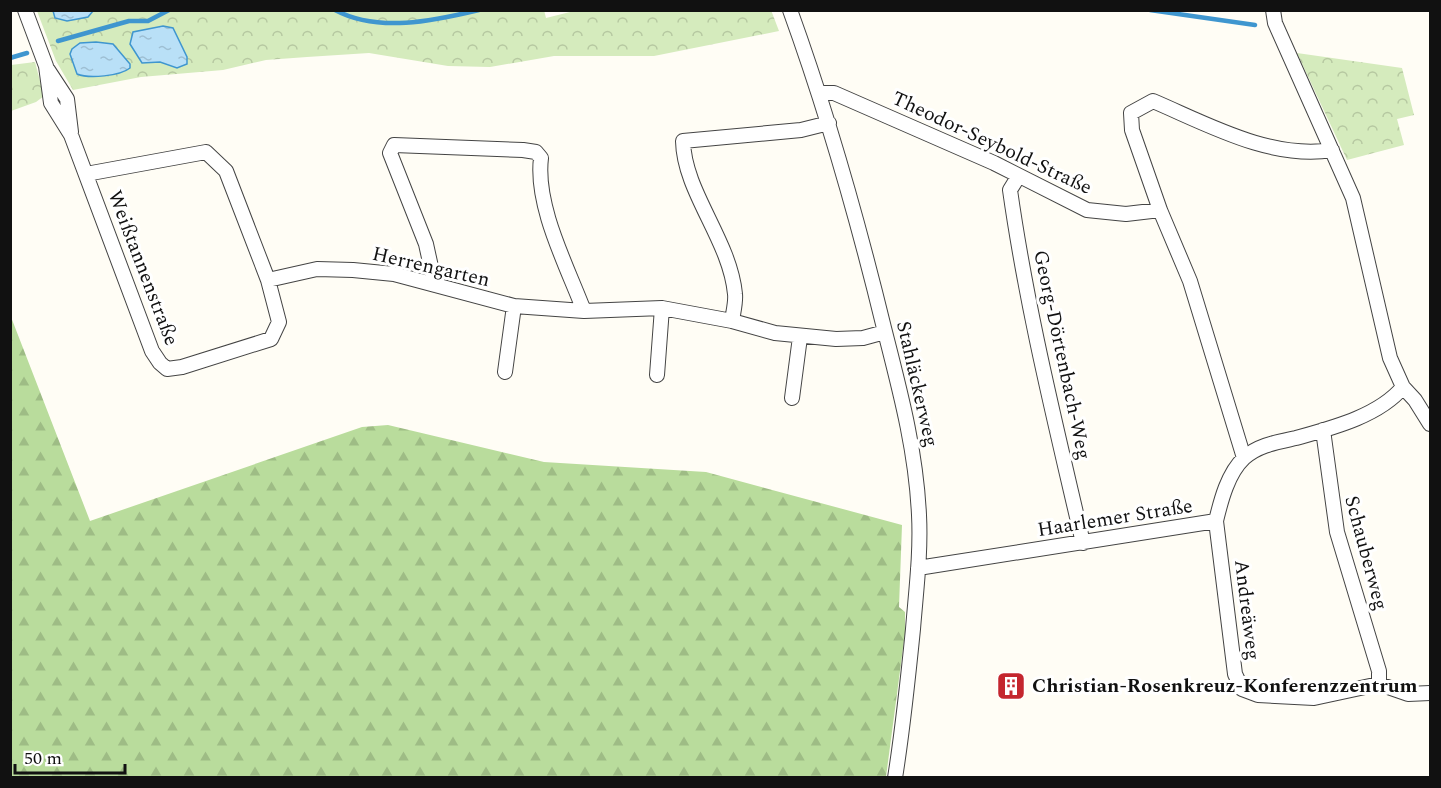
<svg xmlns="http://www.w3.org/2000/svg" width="1441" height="788" font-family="Spectral,serif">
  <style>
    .forest { fill: url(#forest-firs) }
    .park { fill: url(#park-crowns) }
    .water { fill: url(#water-ripples); stroke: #3f96cf; stroke-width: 1.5 }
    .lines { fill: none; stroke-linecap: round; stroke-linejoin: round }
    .stream { stroke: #3f96cf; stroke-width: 4.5 }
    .minor-casing { stroke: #444; stroke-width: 16 }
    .minor { stroke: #fff; stroke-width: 14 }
    .labels { text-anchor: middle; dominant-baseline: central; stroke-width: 6; stroke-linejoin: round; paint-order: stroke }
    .street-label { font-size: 20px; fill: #111; stroke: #fff }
    .poi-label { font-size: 20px; font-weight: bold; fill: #111; stroke: #fff; text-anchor: start }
  </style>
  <defs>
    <pattern id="forest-firs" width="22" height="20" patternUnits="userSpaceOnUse" patternTransform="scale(1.5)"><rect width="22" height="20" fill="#b9dc9c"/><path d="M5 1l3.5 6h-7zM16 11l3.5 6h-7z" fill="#9ebc85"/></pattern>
    <pattern id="park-crowns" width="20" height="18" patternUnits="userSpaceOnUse" patternTransform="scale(1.5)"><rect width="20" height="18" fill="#d5ebbd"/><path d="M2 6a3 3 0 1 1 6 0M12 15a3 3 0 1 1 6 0" fill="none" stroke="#b6c8a1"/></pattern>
    <pattern id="water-ripples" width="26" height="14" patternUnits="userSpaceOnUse" patternTransform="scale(1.5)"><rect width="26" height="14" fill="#b9e0f7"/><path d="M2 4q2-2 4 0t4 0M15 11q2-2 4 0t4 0" fill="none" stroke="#9ebfd3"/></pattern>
  </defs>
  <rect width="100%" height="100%" fill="#fffdf5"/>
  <path class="forest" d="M 11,317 L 90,521 L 362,427 L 388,425 L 544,462 L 706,472 L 902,525 L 899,607 L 905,612 L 905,633 L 886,777 L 11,777 Z"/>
  <path class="park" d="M 544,10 L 546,18 L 578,10 L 771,10 L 779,31 L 654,56 L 554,56 L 490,67 L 448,66 L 369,53 L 307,57 L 266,60 L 223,70 L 141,77 L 73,90 L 56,61 L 37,11 Z
    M 1297,53 L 1402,68 L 1414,115 L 1397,119 L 1404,145 L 1347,160 Z
    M 35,62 L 44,96 L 36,102 L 11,111 L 11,65 Z"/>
  <path class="water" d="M 53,11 L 53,10 L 93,11 L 88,17 L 67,21 L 55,18 Z
    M 163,26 L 173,28 L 187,57 L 187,64 L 177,68 L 160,62 L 142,63 L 130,44 L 133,32 Z
    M 96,42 L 113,44 L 130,64 L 130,68 C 120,76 89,79 77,74 L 70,54 L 72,49 L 80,43 Z"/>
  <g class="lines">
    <path class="stream" d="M 335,10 C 378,33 433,21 479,10
      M 1150,10 L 1255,25
      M 58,41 L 129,21 L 148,21 L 169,10
      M 10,58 L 27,53"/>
    <g class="minor-casing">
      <path id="minor" d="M 25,10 L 46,66 L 51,103 L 71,135 L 152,351 L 160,363 L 167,369 L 182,367 L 271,339 L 279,322 L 268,280 L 226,171 L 206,152 L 86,174
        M 790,10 C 828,115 858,221 884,328 C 900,391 916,450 919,515 C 921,553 916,591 913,629 C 908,679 903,728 895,778
        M 1273,10 L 1275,23 L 1353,198 L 1390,358 L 1403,387 L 1415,400 L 1430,424
        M 48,70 L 67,99 L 71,132
        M 820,93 L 834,93 L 994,163 L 1087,210 L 1126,214 L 1160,210 L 1132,130 L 1131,113 L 1153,101 C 1207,124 1271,160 1332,150
        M 1018,177 L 1010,190 C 1027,310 1056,426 1083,543
        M 1160,210 L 1190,281 L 1244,458
        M 268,280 L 317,269 L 353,270 L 394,274 L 514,306 L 584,311 L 662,308 L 732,321 L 775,333 L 836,339 L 863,338 L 885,332
        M 435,285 L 426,244 L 390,153 L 394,145 L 523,150 L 536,152 L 541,158 C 535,206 567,266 584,311
        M 732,321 C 733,313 736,302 735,294 C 730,240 684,192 683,141 L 801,130 L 829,123
        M 505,372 L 514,306
        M 657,375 L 662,308
        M 792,398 L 800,337
        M 1323,430 L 1337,532 L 1379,671 L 1379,684
        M 1216,521 L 1235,674 L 1242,689 L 1258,695 L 1314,698 L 1379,684 L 1408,694 L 1430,693
        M 918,568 L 1216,521 C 1221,500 1228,473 1244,458 C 1258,445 1278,442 1296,438 C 1332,428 1379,416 1403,387"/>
    </g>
    <use href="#minor" class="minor"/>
  </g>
  <defs>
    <g id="building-square" transform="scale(1.5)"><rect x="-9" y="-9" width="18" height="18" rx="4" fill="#c4262e" stroke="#fff"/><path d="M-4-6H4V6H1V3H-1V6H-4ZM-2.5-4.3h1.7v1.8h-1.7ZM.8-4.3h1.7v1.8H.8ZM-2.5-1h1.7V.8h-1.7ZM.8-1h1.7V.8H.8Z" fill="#fff"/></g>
  </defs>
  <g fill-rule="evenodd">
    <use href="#building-square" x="1011" y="686"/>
  </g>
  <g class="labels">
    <g class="street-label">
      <text transform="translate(992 143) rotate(25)">Theodor-Seybold-Straße</text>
      <text transform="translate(431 267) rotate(13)">Herrengarten</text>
      <text transform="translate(143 268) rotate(69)">Weißtannenstraße</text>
      <text transform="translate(1062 355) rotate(78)">Georg-Dörtenbach-Weg</text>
      <text transform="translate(917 384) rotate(77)">Stahläckerweg</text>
      <text transform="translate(1115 518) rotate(-9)">Haarlemer Straße</text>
      <text transform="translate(1366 553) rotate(75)">Schauberweg</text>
      <text transform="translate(1247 610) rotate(83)">Andreäweg</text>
    </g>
    <g class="poi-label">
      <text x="1032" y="686">Christian-Rosenkreuz-Konferenzzentrum</text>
    </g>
  </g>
  <rect width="1441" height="788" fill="none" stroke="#111111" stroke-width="24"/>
  <path d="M15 764v9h110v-9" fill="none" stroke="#111111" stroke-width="3"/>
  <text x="24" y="764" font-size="18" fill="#111111" stroke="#ffffff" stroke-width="4.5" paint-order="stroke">50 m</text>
</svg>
